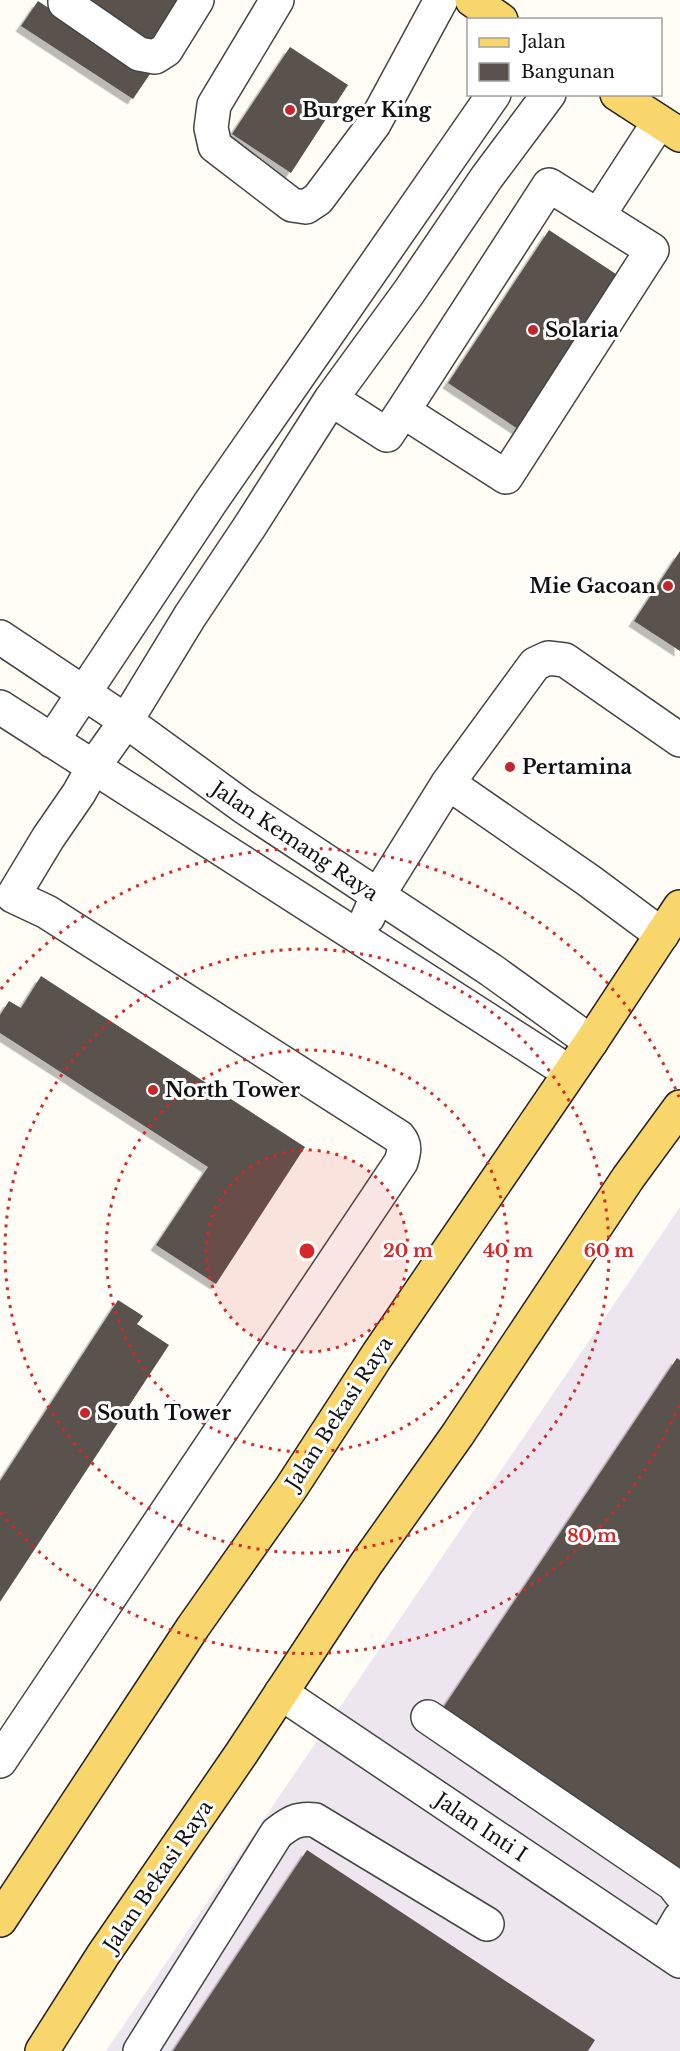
<svg xmlns="http://www.w3.org/2000/svg" width="680" height="2051" font-family="'Libre Baskerville',serif">
  <style>
    .industrial { fill: #eee6ef }
    .building { fill: #5a524d; filter: url(#shadow) }
    .lines { fill: none; stroke-linecap: round; stroke-linejoin: round }
    .minor-casing { stroke: #444; stroke-width: 36 }
    .major-casing { stroke: #222; stroke-width: 36 }
    .minor { stroke: #fff; stroke-width: 33 }
    .major { stroke: #f9d66b; stroke-width: 33 }
    .ring { fill: none; stroke: #d62828; stroke-width: 3; stroke-dasharray: 3 6 }
    .poi-dot { fill: #c4262e; stroke: #fff; stroke-width: 2 }
    .labels { text-anchor: middle; dominant-baseline: central; stroke-width: 6; stroke-linejoin: round; paint-order: stroke }
    .poi-label { font-size: 20px; font-weight: bold; fill: #111; stroke: #fff; text-anchor: start }
    .street-label { font-size: 20px; fill: #111; stroke: #fff }
    .centre { fill: #d62828; stroke: #fff; stroke-width: 3 }
    .ring-label { font-size: 18px; text-anchor: middle; font-weight: bold; fill: #d62828; stroke: #fff; stroke-width: 6; stroke-linejoin: round; paint-order: stroke }
  </style>
  <defs>
    <filter id="shadow"><feDropShadow dx="-5.5" dy="5.5" stdDeviation="0" flood-color="#0004"/></filter>
  </defs>
  <rect width="100%" height="100%" fill="#fffdf5"/>
  <path class="industrial" d="M 680,1207 L 680,2051 L 106,2051 Z"/>
  <path class="building" d="M 75,0 L 185,0 L 152,50 Z
    M 38,1 L 150,74 L 133,99 L 21,26 Z
    M 290,47 L 348,85 L 291,173 L 232,134 Z
    M 549,230 L 619,276 L 518,429 L 448,383 Z
    M 680,551 L 680,651 L 634,621 Z
    M 41,976 L 305,1147 L 216,1284 L 156,1245 L 208,1167 L 0,1033 L 0,1015 L 9,1001 L 21,1008 Z
    M 118,1300 L 143,1316 L 137,1324 L 169,1345 L 0,1602 L 0,1481 Z
    M 677,1358 L 680,1360 L 680,1873 L 439,1714 Z
    M 307,1850 L 595,2040 L 588,2051 L 173,2051 Z"/>
  <g class="lines">
    <g class="minor-casing">
      <path id="minor" d="M 65,0 L 65,3 L 139,54 L 155,57 L 166,50 L 197,0
        M 277,0 L 214,105 L 211,128 L 215,146 L 292,205 L 306,207 L 318,199 L 374,124 L 441,0
        M 549,185 L 652,250 L 506,477 L 403,411 Z
        M 598,216 L 659,122
        M 331,399 L 387,435 L 403,411
        M 0,637 L 126,721 L 244,807 L 491,970 L 591,1042
        M 0,707 L 569,1072
        M 52,741 L 210,503 L 494,94
        M 448,783 L 588,880 L 662,935
        M 368,917 L 377,897 L 448,783 L 535,664 L 548,658 L 565,660 L 680,740
        M 281,1693 L 680,1961
        M 428,1717 L 673,1884 L 680,1893
        M 0,1761 L 401,1162 C 404,1152 406,1145 399,1137 L 47,912 L 13,896 L 48,838 L 79,793 L 94,766 L 126,721 L 190,616 L 250,526 L 331,399 L 409,292 L 487,177 L 549,94
        M 662,1949 L 680,1918
        M 140,2051 L 277,1833 C 290,1823 297,1818 315,1820 L 487,1924"/>
    </g>
    <g class="major-casing">
      <path id="major" d="M 472,0 L 501,20
        M 617,94 L 680,135
        M 0,1920 L 193,1627 L 291,1488 L 378,1354 L 591,1042 L 680,907
        M 42,2051 L 103,1955 L 241,1754 L 366,1564 L 458,1434 L 628,1178 L 680,1107"/>
    </g>
    <use href="#minor" class="minor"/>
    <use href="#major" class="major"/>
  </g>
  <circle cx="307" cy="1251" r="101" fill="#d62828" fill-opacity=".12"/>
  <g class="ring">
    <circle cx="307" cy="1251" r="101"/>
    <circle cx="307" cy="1251" r="201"/>
    <circle cx="307" cy="1251" r="302"/>
    <path d="M679 1405A403 403 0 0 1 1 1513M1 989A403 403 0 0 1 679 1097"/>
  </g>
  <g class="poi-dot">
    <circle cx="290" cy="110" r="6"/>
    <circle cx="533" cy="330" r="6"/>
    <circle cx="668" cy="586" r="6"/>
    <circle cx="510" cy="767" r="6"/>
    <circle cx="153" cy="1090" r="6"/>
    <circle cx="85" cy="1413" r="6"/>
  </g>
  <g class="labels">
    <g class="poi-label">
      <text x="302" y="110">Burger King</text>
      <text x="545" y="330">Solaria</text>
      <text x="656" y="586" text-anchor="end">Mie Gacoan</text>
      <text x="522" y="767">Pertamina</text>
      <text x="165" y="1090">North Tower</text>
      <text x="97" y="1413">South Tower</text>
    </g>
    <g class="street-label">
      <text transform="translate(295 841) rotate(34)">Jalan Kemang Raya</text>
      <text transform="translate(339 1413) rotate(-57)">Jalan Bekasi Raya</text>
      <text transform="translate(481 1827) rotate(34)">Jalan Inti I</text>
      <text transform="translate(158 1876) rotate(-56)">Jalan Bekasi Raya</text>
    </g>
  </g>
  <circle cx="307" cy="1251" r="9" class="centre"/>
  <g class="ring-label">
    <text x="408" y="1257">20 m</text>
    <text x="508" y="1257">40 m</text>
    <text x="609" y="1257">60 m</text>
    <text x="592" y="1542">80 m</text>
  </g>
  <rect x="467" y="18" width="195" height="78" fill="#ffffff" stroke="#a0a0a0" stroke-width="1.5"/>
  <rect x="479" y="38" width="30" height="9" fill="#f9d66b" stroke="#a0a0a0" stroke-width="1.5"/>
  <text x="521" y="48" font-size="18" fill="#111111">Jalan</text>
  <rect x="479" y="63" width="30" height="18" fill="#5a524d" stroke="#a0a0a0" stroke-width="1.5"/>
  <text x="521" y="78" font-size="18" fill="#111111">Bangunan</text>
</svg>
